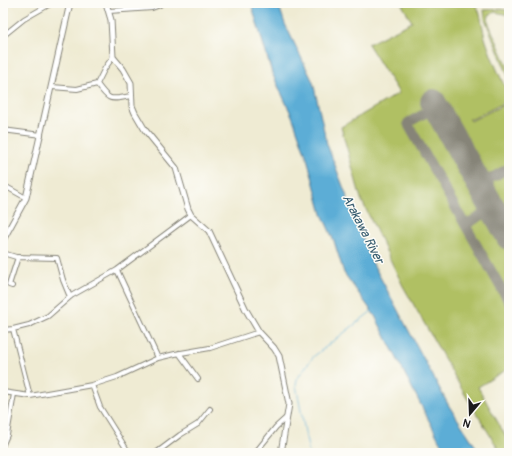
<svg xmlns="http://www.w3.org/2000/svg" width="512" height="456" font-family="Pangolin,sans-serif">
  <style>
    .green { fill: #b0c063; stroke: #666e40 }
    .water { fill: #5badd6; stroke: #3c6479 }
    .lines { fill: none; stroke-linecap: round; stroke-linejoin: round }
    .stream { stroke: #5badd6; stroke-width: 1 }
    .taxiway { stroke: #868478; stroke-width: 10 }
    .runway { stroke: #868478; stroke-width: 26 }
    .minor-casing { stroke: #868478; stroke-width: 6 }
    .tertiary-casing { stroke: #868478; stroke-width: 7 }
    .minor { stroke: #fff; stroke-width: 4 }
    .tertiary { stroke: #fff; stroke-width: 5 }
    .labels { text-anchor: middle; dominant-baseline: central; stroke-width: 3; stroke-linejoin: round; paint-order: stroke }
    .water-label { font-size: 13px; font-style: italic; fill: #385d70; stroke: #fdfcf7 }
  </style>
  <rect width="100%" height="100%" fill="#fdfcf7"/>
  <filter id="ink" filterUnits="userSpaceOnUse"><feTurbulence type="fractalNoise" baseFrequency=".025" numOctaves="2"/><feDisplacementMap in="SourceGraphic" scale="8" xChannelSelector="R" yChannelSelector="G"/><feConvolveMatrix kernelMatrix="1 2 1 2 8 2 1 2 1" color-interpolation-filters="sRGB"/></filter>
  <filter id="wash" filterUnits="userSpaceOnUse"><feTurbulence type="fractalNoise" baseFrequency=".012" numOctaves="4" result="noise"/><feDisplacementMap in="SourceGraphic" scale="16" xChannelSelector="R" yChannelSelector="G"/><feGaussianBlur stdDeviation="0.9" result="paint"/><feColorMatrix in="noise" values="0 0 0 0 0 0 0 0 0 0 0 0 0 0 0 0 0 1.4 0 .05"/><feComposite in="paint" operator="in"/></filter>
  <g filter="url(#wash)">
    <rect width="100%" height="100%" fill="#efebd3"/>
    <path class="green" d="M 401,3 L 475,3 C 482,13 482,29 486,41 C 492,60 501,78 509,96 L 509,100 L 472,119 L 469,119 L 471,121 L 509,102 L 509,223 L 437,98 L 426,103 L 428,108 L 404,122 L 509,309 L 509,368 L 478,387 L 509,442 L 509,453 L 501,453 L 464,393 L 403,286 L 361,199 L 341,127 L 399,93 L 368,44 L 412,22 Z
      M 501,9 L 509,11 L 509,15 L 495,12 L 489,15 L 488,22 L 509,69 L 509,78 L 485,19 L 484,10 Z
      M 432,114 L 485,210 L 467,221 L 412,124 Z
      M 489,216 L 509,251 L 509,295 L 470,227 Z"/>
    <path class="water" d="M 251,3 L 278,3 L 285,24 L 313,82 L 327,144 L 371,260 L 449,406 L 480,453 L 449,453 L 440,442 L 375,316 L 344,273 L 334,241 L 322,214 L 307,158 L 292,116 L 272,73 Z"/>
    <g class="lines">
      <path class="stream" d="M 309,453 L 296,385 L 297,379 L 313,357 L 372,311"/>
      <path class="taxiway" d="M 436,107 L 411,121 L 408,123 L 409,126 L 509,302
        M 479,185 L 507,169
        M 465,225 L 493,209"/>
      <path class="runway" d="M 433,102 L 509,237"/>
    </g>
  </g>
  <g filter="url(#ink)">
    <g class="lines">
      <g class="minor-casing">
        <path id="minor" d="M 109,11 L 152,8 L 160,5 L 160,3
          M 3,36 L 24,19 L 52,3
          M 97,84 C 111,103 110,99 132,96
          M 97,84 L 105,68 L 113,57
          M 52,87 L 77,89 L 97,84
          M 3,130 L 41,135
          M 3,185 L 26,198
          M 3,253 L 16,257 L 57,258 L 63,280 L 70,297
          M 117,270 L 158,358
          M 12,286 L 9,285 L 18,257
          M 13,329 L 30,396
          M 3,330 L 13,329 L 29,325 L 48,316 L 71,296 L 117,270 L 191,215
          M 179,353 L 198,379
          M 92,385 L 100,407 L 129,453
          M 3,392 L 30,396 L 92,385 L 117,377 L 158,358 L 175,354 L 210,348 L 259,332
          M 3,444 L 7,435 L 14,394
          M 156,453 L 180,435 L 198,424 L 210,409
          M 255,453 L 276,427 L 287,417"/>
      </g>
      <g class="tertiary-casing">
        <path id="tertiary" d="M 106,3 L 111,20 L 113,57 L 123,69 L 131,83 L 132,106 L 135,113 L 145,130 L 176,168 L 188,209 L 191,215 L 209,231 L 246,310 L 259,332 L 274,348 L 279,356 L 289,404 L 281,453
          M 3,240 L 26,198 L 70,3"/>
      </g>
      <use href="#minor" class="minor"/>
      <use href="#tertiary" class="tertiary"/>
    </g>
  </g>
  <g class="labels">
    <g class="water-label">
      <text transform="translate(363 229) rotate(63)">Arakawa River</text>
    </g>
  </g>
  <rect width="512" height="456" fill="none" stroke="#fdfcf7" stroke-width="16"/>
  <g transform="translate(470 414) rotate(199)" stroke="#fdfcf7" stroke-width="3" paint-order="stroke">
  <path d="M0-3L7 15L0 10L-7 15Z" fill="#1c1c1c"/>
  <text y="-6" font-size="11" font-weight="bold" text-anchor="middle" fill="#1c1c1c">N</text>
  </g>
</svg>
